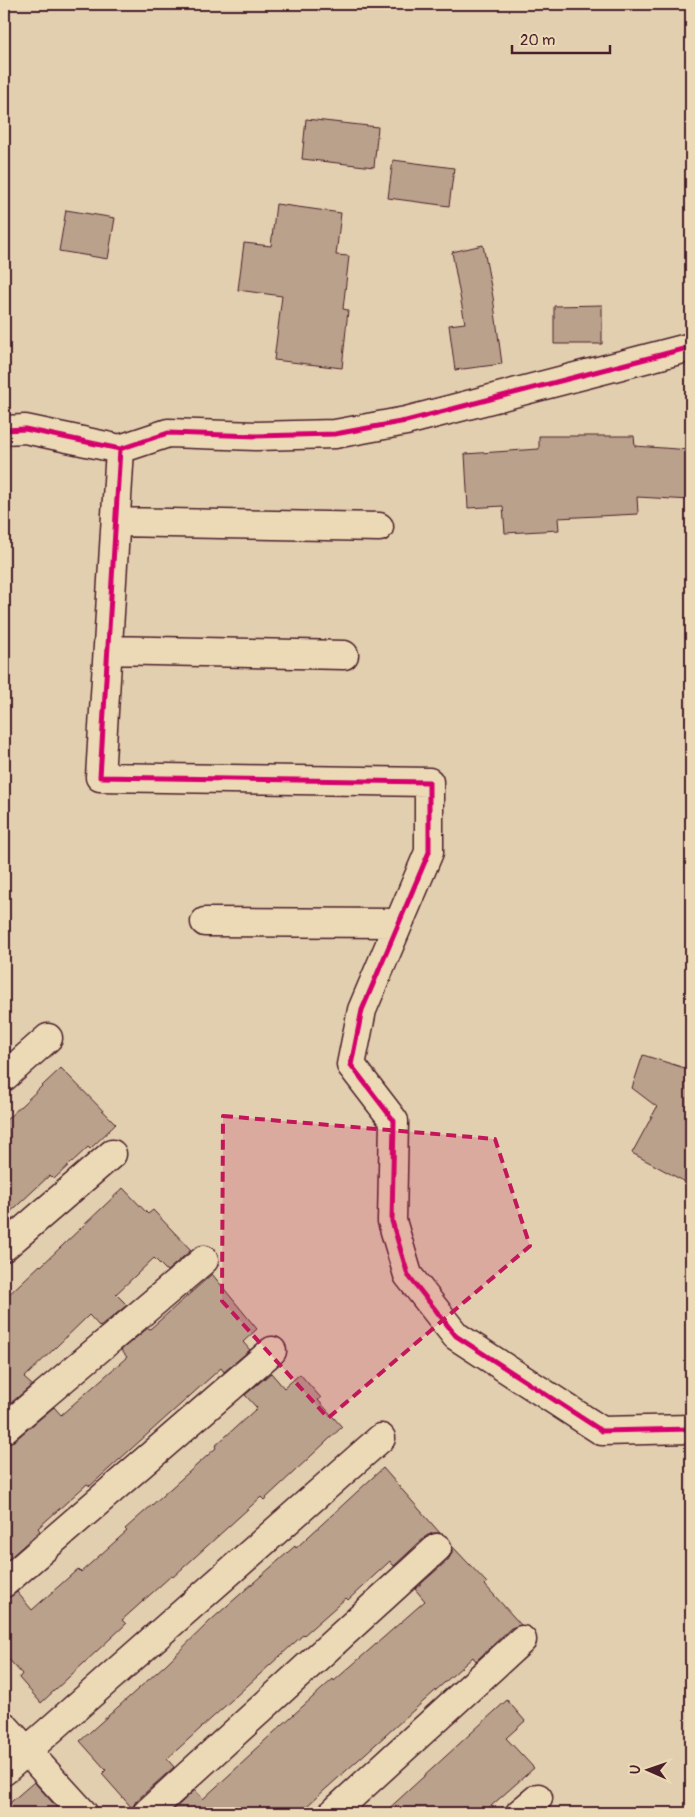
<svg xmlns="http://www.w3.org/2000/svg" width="695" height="1817" font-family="Pangolin,sans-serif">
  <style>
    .building { fill: #baa18c; stroke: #4a1f2b }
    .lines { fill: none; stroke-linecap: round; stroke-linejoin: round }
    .minor-casing { stroke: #4a1f2b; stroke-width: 31 }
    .minor { stroke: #ecdab7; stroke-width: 28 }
    .cycleway-casing { stroke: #ecdab7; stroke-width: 8 }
    .cycleway { stroke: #d6006c; stroke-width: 5 }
    .marked { fill: #c2185b; fill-opacity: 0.2; stroke: #c2185b; stroke-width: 4; stroke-dasharray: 10 6; stroke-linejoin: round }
  </style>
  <rect width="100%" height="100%" fill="#e2cfaf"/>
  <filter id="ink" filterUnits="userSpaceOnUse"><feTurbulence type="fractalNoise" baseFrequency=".02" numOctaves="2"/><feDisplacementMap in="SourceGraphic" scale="10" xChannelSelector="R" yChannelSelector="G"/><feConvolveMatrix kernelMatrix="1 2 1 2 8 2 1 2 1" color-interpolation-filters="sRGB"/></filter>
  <g filter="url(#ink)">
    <path class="building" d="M 306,119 L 378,127 L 374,167 L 302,159 Z
      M 393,160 L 454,168 L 449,206 L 388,198 Z
      M 276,204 L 341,213 L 336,255 L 349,256 L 343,309 L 348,310 L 342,368 L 274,360 L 282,296 L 238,290 L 244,243 L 271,246 Z
      M 66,210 L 115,218 L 108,259 L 59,251 Z
      M 483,245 L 493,297 L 502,364 L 455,370 L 449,325 L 465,323 L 452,252 Z
      M 602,305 L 602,344 L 554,344 L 554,306 Z
      M 539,436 L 634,436 L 635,446 L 691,450 L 691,500 L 637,497 L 638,514 L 558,518 L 559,530 L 505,533 L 503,506 L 468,508 L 465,454 L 539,449 Z
      M 643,1055 L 691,1070 L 691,1185 L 632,1153 L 657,1107 L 632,1088 Z
      M 61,1068 L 116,1124 L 90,1149 L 88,1147 L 54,1179 L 50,1175 L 4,1218 L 4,1122 Z
      M 123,1188 L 148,1214 L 153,1210 L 191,1250 L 167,1271 L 154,1258 L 116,1294 L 127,1305 L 100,1327 L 89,1315 L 24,1378 L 32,1385 L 4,1409 L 4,1299 L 40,1265 L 41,1266 Z
      M 212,1274 L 257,1329 L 243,1342 L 250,1350 L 224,1372 L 221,1368 L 90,1486 L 87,1484 L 38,1528 L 40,1531 L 4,1563 L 4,1444 L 14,1441 L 54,1407 L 61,1415 L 127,1357 L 121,1350 L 148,1328 L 150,1329 Z
      M 271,1373 L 284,1388 L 300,1374 L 321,1398 L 318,1400 L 342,1427 L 264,1500 L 261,1497 L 173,1577 L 172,1575 L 122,1620 L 126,1624 L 41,1703 L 19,1678 L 22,1674 L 4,1654 L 4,1598 L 7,1598 L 17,1592 L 32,1610 L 78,1569 L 81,1572 L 127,1531 L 125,1529 L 216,1448 L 215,1446 L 257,1408 L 245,1395 Z
      M 383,1468 L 440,1533 L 433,1533 L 426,1536 L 394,1566 L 390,1561 L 348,1600 L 346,1598 L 304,1635 L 304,1634 L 167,1759 L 174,1767 L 136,1801 L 132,1808 L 102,1774 L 106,1770 L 80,1741 L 166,1664 L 210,1621 L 295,1546 L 296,1548 Z
      M 452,1546 L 487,1583 L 485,1585 L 521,1625 L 511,1628 L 476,1661 L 473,1657 L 299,1813 L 170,1813 L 195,1790 L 203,1799 L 252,1754 L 251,1753 L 333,1679 L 334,1681 L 425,1601 L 415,1589 L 448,1560 L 452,1553 Z
      M 507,1700 L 525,1721 L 506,1738 L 534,1768 L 483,1813 L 384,1813 Z
      M 34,1782 L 62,1813 L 4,1813 L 4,1808 Z"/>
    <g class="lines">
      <g class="minor-casing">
        <path id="minor" d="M 4,430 L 25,429 L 120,449 L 168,433 L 256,436 L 335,434 L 406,421 L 691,347
          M 120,449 L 100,777 L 429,782 L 429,852 L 362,1010 L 351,1065 L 394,1121 L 392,1221 L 408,1275 L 456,1336 L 602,1431 L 691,1429
          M 116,522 L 379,527
          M 108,650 L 344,655
          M 205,922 L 399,923
          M 4,1077 L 48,1038
          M 4,1247 L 112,1154
          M 4,1429 L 204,1260
          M 4,1583 L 272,1351
          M 4,1726 L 83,1813
          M 4,1771 L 381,1438
          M 147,1813 L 437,1548
          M 333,1813 L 522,1640
          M 520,1813 L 538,1798"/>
      </g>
      <use href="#minor" class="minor"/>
      <g class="cycleway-casing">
        <path id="cycleway" d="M 4,430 L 25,429 L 120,449 L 168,433 L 256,436 L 335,434 L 406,421 L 691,347
          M 120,449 L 100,777 L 429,782 L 429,852 L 362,1010 L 351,1065 L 394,1121 L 392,1221 L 408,1275 L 456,1336 L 602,1431 L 691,1429"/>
      </g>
      <use href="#cycleway" class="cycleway"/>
    </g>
  </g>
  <path class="marked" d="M 223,1116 L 495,1139 L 530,1246 L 328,1418 L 222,1301 Z"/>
  <rect width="695" height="1817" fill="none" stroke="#ecdab7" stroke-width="20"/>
  <rect x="10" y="10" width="675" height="1797" fill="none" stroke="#4a1f2b" stroke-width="2" filter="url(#ink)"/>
  <g transform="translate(648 1770) rotate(272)" stroke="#ecdab7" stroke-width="4" paint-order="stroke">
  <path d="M0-4L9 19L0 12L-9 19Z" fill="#4a1f2b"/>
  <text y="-8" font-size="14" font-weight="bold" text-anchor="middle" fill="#4a1f2b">U</text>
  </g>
  <path d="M512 45v8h98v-8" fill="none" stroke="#4a1f2b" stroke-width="2.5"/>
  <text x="520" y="45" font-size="15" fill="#4a1f2b" stroke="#ecdab7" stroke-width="4" paint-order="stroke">20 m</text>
</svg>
